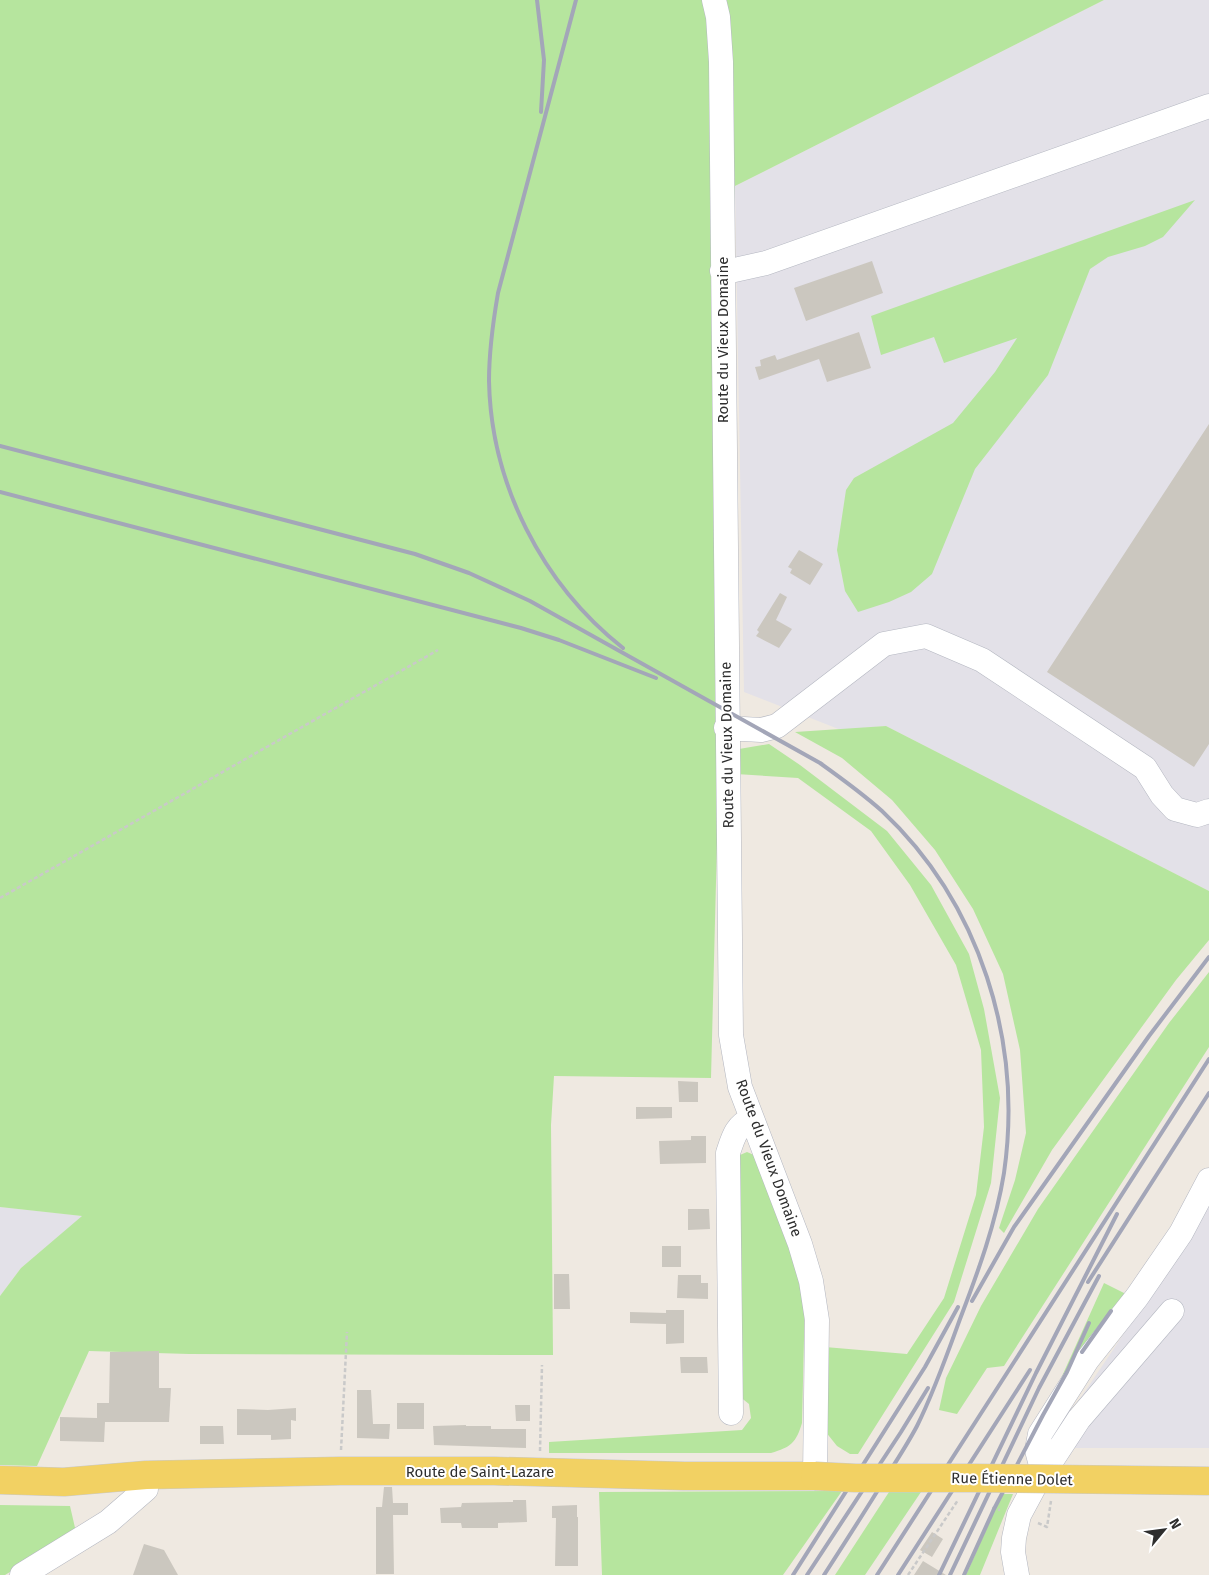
<svg xmlns="http://www.w3.org/2000/svg" width="1209" height="1575" font-family="'Fira Sans',sans-serif">
  <style>
    .industrial { fill: #e3e1e8 }
    .green { fill: #b6e59e }
    .building { fill: #cbc7bf }
    .lines { fill: none; stroke-linecap: round; stroke-linejoin: round }
    .minor-casing { stroke: #b4b7c1; stroke-width: 25 }
    .major-casing { stroke: #c9c9c9; stroke-width: 29 }
    .path { stroke: #c9c9c9; stroke-width: 2.5; stroke-dasharray: 4 2.5; stroke-linecap: butt }
    .minor { stroke: #fff; stroke-width: 24 }
    .major { stroke: #f2d163; stroke-width: 28 }
    .rail { stroke: #a3a6b8; stroke-width: 4 }
    .major-bridge-casing { stroke: #c9c9c9; stroke-width: 29; stroke-linecap: butt }
    .major-bridge { stroke: #f2d163; stroke-width: 28 }
    .labels { text-anchor: middle; dominant-baseline: central; stroke-width: 4; stroke-linejoin: round; paint-order: stroke }
    .street-label { font-size: 15px; fill: #2e2e2e; stroke: #fff }
  </style>
  <rect width="100%" height="100%" fill="#efe9e1"/>
  <path class="industrial" d="M 1104,0 L 1209,0 L 1209,891 L 886,726 L 841,730 L 744,692 L 735,186 Z
    M 1209,1206 L 1209,1448 L 1047,1448 L 1203,1216 Z
    M 0,1207 L 83,1216 L 21,1268 L 0,1296 Z"/>
  <path class="green" d="M 0,0 L 1104,0 L 735,186 L 729,372 L 711,1078 L 554,1076 L 551,1125 L 553,1355 L 189,1354 L 89,1351 L 37,1466 L 0,1465 L 0,1296 L 21,1268 L 82,1216 L 0,1207 Z
    M 1195,200 L 1163,237 L 1145,246 L 1108,257 L 1090,269 L 1048,375 L 975,469 L 932,574 L 911,592 L 889,602 L 858,612 L 845,591 L 837,550 L 846,490 L 854,478 L 953,423 L 995,372 L 1017,338 L 944,363 L 934,337 L 881,355 L 871,316 Z
    M 886,726 L 1209,891 L 1209,940 L 1176,980 L 1052,1150 L 1004,1233 L 999,1228 L 1015,1180 L 1026,1133 L 1020,1050 L 1003,974 L 973,909 L 935,850 L 892,800 L 842,758 L 795,732 Z
    M 769,744 L 800,765 L 887,831 L 931,885 L 969,954 L 984,1009 L 1000,1098 L 991,1183 L 954,1302 L 858,1454 L 850,1454 L 837,1446 L 825,1431 L 825,1347 L 907,1354 L 944,1298 L 976,1195 L 984,1127 L 981,1050 L 956,965 L 910,885 L 871,831 L 798,778 L 736,774 L 739,749 Z
    M 1209,972 L 1209,1047 L 1004,1366 L 987,1368 L 957,1414 L 939,1410 L 946,1378 L 981,1306 L 1038,1209 L 1169,1023 Z
    M 747,1152 L 754,1155 L 792,1252 L 805,1297 L 802,1423 C 796,1443 791,1447 771,1453 L 549,1453 L 549,1442 L 742,1430 L 751,1418 L 749,1404 L 739,1396 L 737,1162 L 740,1155 Z
    M 1104,1283 L 1128,1295 L 1049,1405 Z
    M 842,1491 L 783,1575 L 602,1575 L 599,1492 Z
    M 889,1492 L 921,1492 L 865,1575 L 835,1575 Z
    M 1002,1494 L 1013,1494 L 980,1575 L 966,1575 Z
    M 0,1505 L 70,1506 L 76,1532 L 5,1575 L 0,1575 Z"/>
  <path class="building" d="M 872,261 L 883,293 L 806,321 L 794,288 Z
    M 859,332 L 871,368 L 827,382 L 819,359 L 759,380 L 755,367 L 761,366 L 760,360 L 775,355 L 777,360 Z
    M 1209,424 L 1209,744 L 1194,767 L 1047,672 Z
    M 799,550 L 823,564 L 810,585 L 790,573 L 792,569 L 788,567 Z
    M 780,593 L 787,597 L 776,620 L 792,629 L 779,648 L 756,636 L 759,632 L 757,630 Z
    M 678,1081 L 698,1082 L 698,1102 L 679,1102 Z
    M 636,1107 L 672,1107 L 672,1118 L 636,1119 Z
    M 691,1136 L 706,1136 L 706,1163 L 660,1164 L 659,1141 L 691,1140 Z
    M 688,1209 L 709,1209 L 710,1229 L 688,1230 Z
    M 662,1246 L 681,1246 L 681,1267 L 662,1267 Z
    M 554,1274 L 569,1274 L 570,1309 L 554,1309 Z
    M 678,1275 L 701,1275 L 701,1283 L 708,1283 L 708,1299 L 677,1298 Z
    M 666,1310 L 684,1310 L 684,1343 L 666,1344 L 666,1324 L 630,1323 L 630,1312 L 666,1313 Z
    M 159,1351 L 159,1388 L 171,1388 L 169,1422 L 105,1422 L 104,1442 L 60,1441 L 60,1417 L 97,1418 L 97,1403 L 109,1403 L 110,1352 Z
    M 680,1357 L 707,1357 L 708,1373 L 681,1373 Z
    M 357,1390 L 371,1390 L 373,1424 L 390,1424 L 389,1439 L 357,1438 Z
    M 397,1403 L 424,1403 L 424,1429 L 397,1429 Z
    M 515,1405 L 530,1405 L 530,1421 L 516,1421 Z
    M 296,1408 L 296,1421 L 291,1420 L 291,1439 L 271,1440 L 271,1435 L 237,1435 L 237,1409 L 268,1410 Z
    M 466,1425 L 466,1426 L 491,1426 L 491,1429 L 526,1429 L 526,1448 L 434,1445 L 433,1426 Z
    M 200,1426 L 223,1426 L 224,1444 L 200,1444 Z
    M 384,1487 L 392,1487 L 393,1503 L 408,1503 L 408,1515 L 393,1515 L 394,1574 L 376,1574 L 376,1507 L 382,1507 Z
    M 513,1500 L 526,1500 L 527,1522 L 498,1523 L 498,1528 L 462,1528 L 461,1523 L 441,1523 L 440,1508 L 461,1507 L 462,1503 L 513,1502 Z
    M 577,1505 L 577,1517 L 578,1517 L 578,1566 L 555,1566 L 556,1518 L 552,1518 L 552,1506 Z
    M 932,1532 L 943,1539 L 932,1557 L 920,1550 Z
    M 144,1544 L 164,1550 L 178,1575 L 133,1575 Z
    M 923,1561 L 946,1575 L 914,1575 Z"/>
  <g class="lines">
    <g class="minor-casing">
      <path id="minor" d="M 714,0 L 718,17 L 721,62 L 731,1035 L 740,1087 L 800,1244 L 811,1281 L 817,1320 L 815,1476
        M 722,271 L 730,271 L 766,263 L 1209,106
        M 726,728 L 761,730 L 777,726 L 884,644 L 926,636 L 982,660 L 1145,768 L 1162,795 L 1175,809 L 1197,815 L 1209,811
        M 731,1413 L 728,1153 C 733,1138 736,1125 752,1119
        M 1043,1473 L 1037,1450 L 1040,1434 L 1087,1360 L 1137,1297 L 1181,1233 L 1209,1180
        M 22,1575 L 108,1522 L 146,1489 L 146,1475
        M 1017,1575 L 1013,1552 L 1014,1538 L 1019,1515 L 1033,1489 L 1079,1419 L 1172,1311"/>
    </g>
    <g class="major-casing">
      <path id="major" d="M 0,1480 L 64,1482 L 146,1475 L 340,1471 L 494,1471 L 684,1476 L 815,1476"/>
    </g>
    <path class="path" d="M 0,898 L 438,650
      M 341,1450 L 347,1332
      M 540,1451 L 542,1365
      M 992,1508 L 1000,1510
      M 1038,1523 L 1047,1527 L 1051,1501
      M 908,1575 L 958,1500"/>
    <use href="#minor" class="minor"/>
    <use href="#major" class="major"/>
    <path class="rail" d="M 537,0 L 544,60 L 541,112
      M 576,0 L 498,293 C 493,322 489,351 489,381 C 491,484 542,584 623,648
      M 0,446 L 415,554 L 469,573 L 530,601 L 820,763 C 841,778 862,793 882,811 C 980,903 1023,1041 1004,1173 C 996,1223 978,1272 960,1319 C 947,1355 934,1392 917,1426 C 907,1445 895,1463 883,1482 C 864,1513 844,1544 824,1575
      M 0,492 L 521,628 L 559,640 L 656,678
      M 1088,1282 L 1209,1093
      M 972,1301 L 1014,1227 L 1031,1203 L 1149,1036 L 1209,957
      M 1082,1352 L 1111,1311
      M 793,1575 L 925,1367 L 958,1307
      M 807,1575 L 901,1432 L 928,1388
      M 877,1575 L 1209,1059
      M 898,1575 L 1030,1370
      M 939,1575 L 1036,1373 L 1117,1214
      M 950,1575 L 1039,1388 L 1099,1276
      M 964,1575 L 994,1509 L 1043,1415 L 1067,1372 L 1089,1323"/>
    <g class="major-bridge-casing">
      <path id="major-bridge" d="M 815,1476 L 855,1478 L 973,1478 L 1209,1481"/>
    </g>
    <use href="#major-bridge" class="major-bridge"/>
  </g>
  <g class="labels">
    <g class="street-label">
      <text transform="translate(723 340) rotate(-90)">Route du Vieux Domaine</text>
      <text transform="translate(727 745) rotate(-91)">Route du Vieux Domaine</text>
      <text transform="translate(769 1158) rotate(70)">Route du Vieux Domaine</text>
      <text x="480" y="1472">Route de Saint-Lazare</text>
      <text transform="translate(1012 1479) rotate(1)">Rue Étienne Dolet</text>
    </g>
  </g>
  <g transform="translate(1164 1530) rotate(61)" stroke="#ffffff" stroke-width="4" paint-order="stroke">
  <path d="M0-4L9 19L0 12L-9 19Z" fill="#2e2e2e"/>
  <text y="-8" font-size="14" font-weight="bold" text-anchor="middle" fill="#2e2e2e">N</text>
  </g>
</svg>
